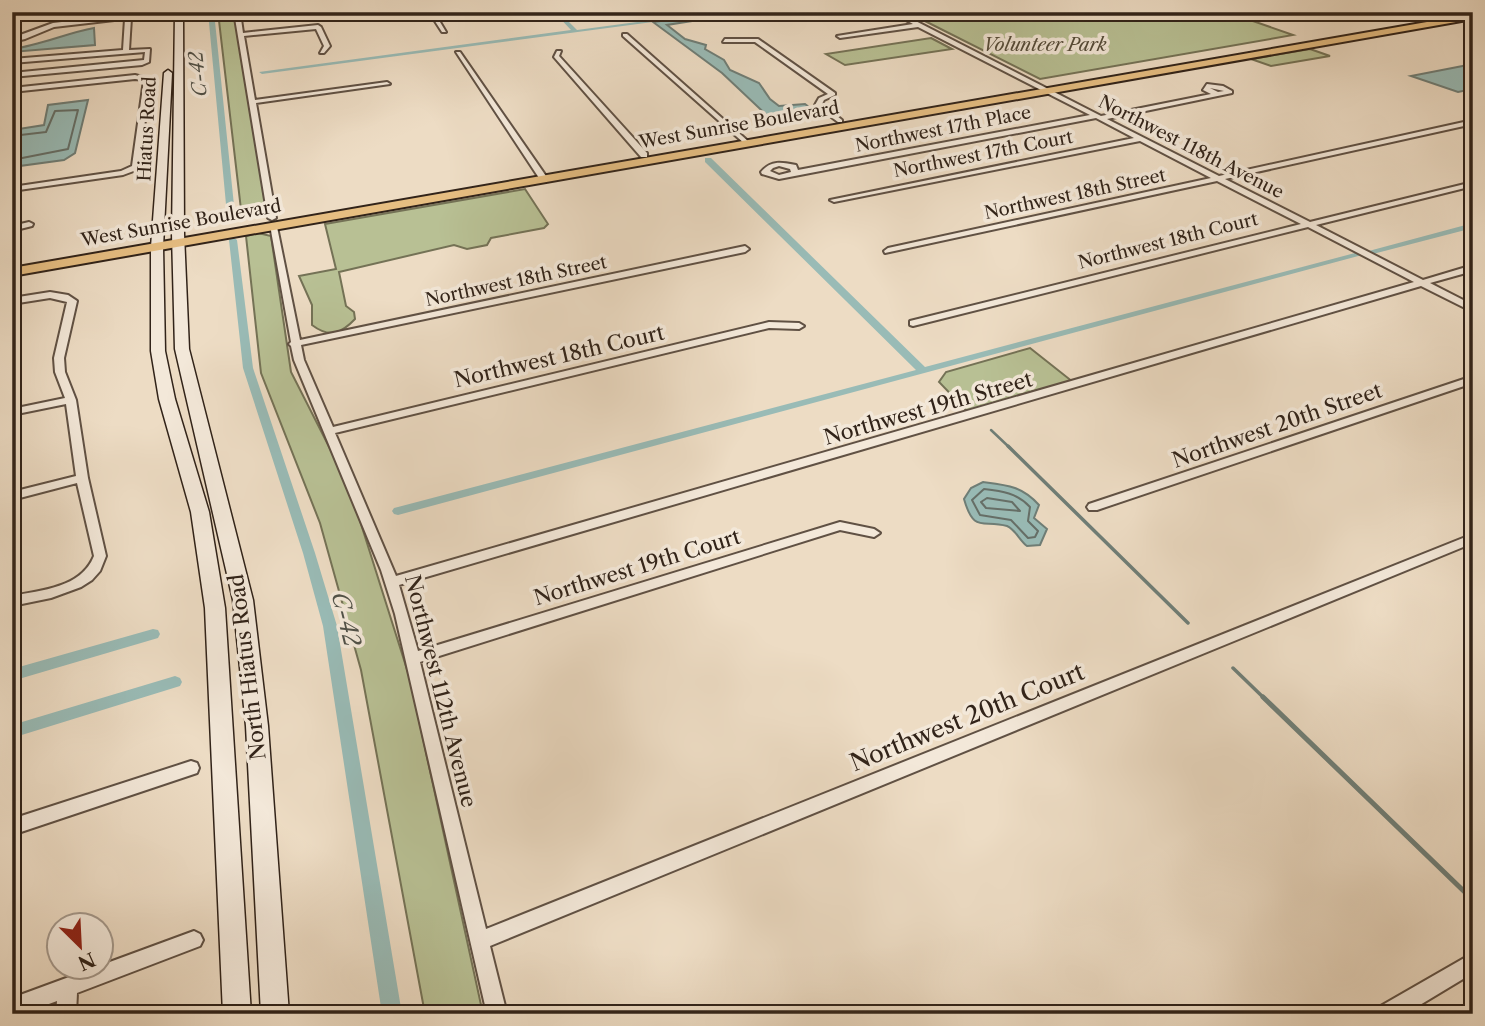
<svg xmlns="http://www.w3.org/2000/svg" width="1485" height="1026" font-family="'Libre Caslon Text',serif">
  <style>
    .green { fill: #b8c094; stroke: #747256; stroke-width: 2 }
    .water { fill: #99bbb6; stroke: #6f7e77; stroke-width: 2 }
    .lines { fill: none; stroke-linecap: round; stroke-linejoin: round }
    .shore { stroke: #656f68; stroke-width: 2 }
    .stream-far2 { stroke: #6f7e77; stroke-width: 2.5 }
    .stream-far1 { stroke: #6f7e77; stroke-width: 3.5 }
    .stream { stroke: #6f7e77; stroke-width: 5 }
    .canal { fill: #99bbb6; fill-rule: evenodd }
    .minor-casing { stroke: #605144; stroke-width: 4 }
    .secondary-casing { stroke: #312319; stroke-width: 3 }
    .trunk-casing { stroke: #312319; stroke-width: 4 }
    .minor { fill: #f3e8d9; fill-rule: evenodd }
    .secondary { fill: #f3e8d9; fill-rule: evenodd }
    .trunk { fill: #e6be82; fill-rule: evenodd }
    .labels { text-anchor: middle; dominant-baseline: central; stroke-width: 7; stroke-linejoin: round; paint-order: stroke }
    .far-park-label { font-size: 18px; font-style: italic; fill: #534a38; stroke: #f3e8d9 }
    .far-street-label { font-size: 18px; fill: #312319; stroke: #f3e8d9 }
    .far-water-label { font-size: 19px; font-style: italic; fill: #505148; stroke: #f3e8d9 }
    .street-label { font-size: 21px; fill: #312319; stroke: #f3e8d9 }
    .water-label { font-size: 23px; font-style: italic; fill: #505148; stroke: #f3e8d9 }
    .near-street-label { font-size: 24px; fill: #312319; stroke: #f3e8d9 }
  </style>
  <rect width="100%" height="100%" fill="#eddcc4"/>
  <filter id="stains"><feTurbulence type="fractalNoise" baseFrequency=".00286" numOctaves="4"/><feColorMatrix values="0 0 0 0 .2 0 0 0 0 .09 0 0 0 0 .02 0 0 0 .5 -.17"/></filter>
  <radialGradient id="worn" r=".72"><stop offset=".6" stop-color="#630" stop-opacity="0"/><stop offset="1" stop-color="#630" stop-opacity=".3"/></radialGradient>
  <path class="green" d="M 218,12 L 235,12 L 267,209 L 255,216 L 242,218 Z
    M 907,12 L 1227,12 L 1293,35 L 1040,79 Z
    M 931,38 L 952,49 L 845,65 L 826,54 Z
    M 1310,49 L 1330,56 L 1271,66 L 1251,59 Z
    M 525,189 L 548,224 L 544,228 L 491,238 L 487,245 L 467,249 L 454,245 L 339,272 L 346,306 L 354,312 L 355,319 C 341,334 329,338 312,325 L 312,305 L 299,276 L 336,269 L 325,224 Z
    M 258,233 L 271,236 L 291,372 L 349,486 L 410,679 L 483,1014 L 425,1014 L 361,670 L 320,523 L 261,373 L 246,236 Z
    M 1030,348 L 1073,382 L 968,412 L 939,382 L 946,372 Z"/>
  <path class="water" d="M 722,13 L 711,18 L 667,25 L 685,39 L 706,45 L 705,49 L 724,60 L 730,70 L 759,83 L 770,99 L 779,106 L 805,104 L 818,114 L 775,123 L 722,73 L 653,22 Z
    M 94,28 L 95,45 L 12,52 L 12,49 C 42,45 66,33 94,28 Z
    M 1473,64 L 1473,89 L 1458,92 L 1411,76 Z
    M 88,100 L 75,153 L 64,160 L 12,167 L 12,130 L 44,125 L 48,105 Z
    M 983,482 C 1007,485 1022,486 1039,505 L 1034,518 L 1047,529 L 1040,545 L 1027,546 C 1020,541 1015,529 1007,526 C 983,519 974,534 964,499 L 971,488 Z"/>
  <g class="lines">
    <path class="shore" d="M 12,136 L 46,132 L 55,111 L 78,110 L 68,149 L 12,160
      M 984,489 C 1002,491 1017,493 1030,507 L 1028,521 L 1038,531 L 1035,537 L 1028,538 L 1011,520 L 980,515 L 972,500 Z
      M 987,498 L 1012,502 L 1020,511 L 986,508 L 981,502 Z"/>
    <path class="stream-far2" d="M 991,430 L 1010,448"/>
    <path class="stream-far1" d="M 1008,446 L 1188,623
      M 1233,668 L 1265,699"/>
    <path class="stream" d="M 1263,697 L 1473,900"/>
    <path class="canal" d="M 208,12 L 214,12 L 235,215 L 231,217 L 227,215 Z
      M 554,12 L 559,12 L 577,30 L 712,12 L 728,12 L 262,74 L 259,72 L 571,30 Z
      M 1469,95 L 1473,95 L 1473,99 L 1469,97 Z
      M 705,158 L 711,158 L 925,367 L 1355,253 L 1362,255 L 398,515 L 394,514 L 392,511 L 394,508 L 398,507 L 916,370 L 705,162 Z
      M 1473,223 L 1473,228 L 1369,255 L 1365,252 Z
      M 233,237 L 237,240 L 253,368 L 315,553 L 337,626 L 402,1014 L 382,1014 L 323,626 L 303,553 L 243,368 L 229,240 Z
      M 153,629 L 158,630 L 160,634 L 158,638 L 12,681 L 12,669 Z
      M 175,676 L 180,678 L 182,682 L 180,686 L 12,738 L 12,725 Z"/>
    <g class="minor-casing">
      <path id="minor" d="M 234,12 L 240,12 L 243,33 L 318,25 L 321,27 L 330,46 L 324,53 L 320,53 L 324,46 L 316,29 L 244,36 L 255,100 L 387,82 L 390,84 L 256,103 L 276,218 L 272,220 L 268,218 Z
        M 429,12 L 434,12 L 446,32 L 442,32 Z
        M 484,12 L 495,14 L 492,16 Z
        M 639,12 L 645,12 L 648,15 L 643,16 Z
        M 892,12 L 898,12 L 1101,116 L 1211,94 L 1203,90 L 1207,84 L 1223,86 L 1232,91 L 1232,93 L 1107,119 L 1219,176 L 1473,120 L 1473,124 L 1225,179 L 1310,222 L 1473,182 L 1473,186 L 1316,225 L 1423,280 L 1473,265 L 1473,271 L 1430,283 L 1473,305 L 1473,312 L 1421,286 L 399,585 L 418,651 L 840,522 L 874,529 L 880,533 L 874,537 L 840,530 L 420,662 L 486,929 L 1473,534 L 1473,543 L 490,946 L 507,1014 L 487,1014 L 395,614 L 381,570 L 294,360 L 291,346 L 289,344 L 291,342 L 270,225 L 277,227 L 300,340 L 745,246 L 749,249 L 745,252 L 301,345 L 304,360 L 333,427 L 769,322 L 799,323 L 804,326 L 799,329 L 769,328 L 335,433 L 396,576 L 1414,282 L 1308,227 L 913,326 L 910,325 L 910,321 L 1301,224 L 1217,181 L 885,253 L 884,251 L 888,248 L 1211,178 L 1140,141 L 834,202 L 830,200 L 1134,138 L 1096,118 L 779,179 L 762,174 L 761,172 C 771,160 781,162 796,165 L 798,170 L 1090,115 L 918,27 L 840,38 L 837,36 L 913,24 ZM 1210,88 L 1224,91 L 1218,92 ZM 779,166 L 790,169 L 791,172 L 779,175 L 770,171 L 773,168 Z
        M 123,15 L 131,18 L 129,50 L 150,49 L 149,62 L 142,65 L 12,77 L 12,73 L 144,60 L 145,52 L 12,63 L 12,59 L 123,50 L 125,19 L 123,19 L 54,27 L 25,39 L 12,42 L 12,38 L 53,23 Z
        M 623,34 L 627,34 L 749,142 L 749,144 L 745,144 L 623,36 Z
        M 725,39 L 758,39 L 835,93 L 835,95 L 824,100 L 822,104 L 842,120 L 842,122 L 838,122 L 815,105 L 819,98 L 828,94 L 755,42 L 723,42 Z
        M 557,51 L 561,51 L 559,56 L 647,153 L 647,157 L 641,157 L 554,57 Z
        M 456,52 L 460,52 L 548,179 L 547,181 L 541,181 Z
        M 135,75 L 150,79 L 139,169 L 123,175 L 12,191 L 12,187 L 121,171 L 132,166 L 144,80 L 135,79 L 12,92 L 12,88 Z
        M 29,222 L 33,224 L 32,226 L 12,231 L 12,226 Z
        M 50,292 L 68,295 L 77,301 L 64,358 L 65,372 L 76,400 L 88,478 L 106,556 L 100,571 L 92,580 L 81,587 L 51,598 L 12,606 L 12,596 C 42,590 81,588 94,556 L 77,483 L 12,500 L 12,492 L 76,476 L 66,404 L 12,415 L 12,409 L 65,398 L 55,372 L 54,358 L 67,302 L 50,298 L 12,304 L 12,298 Z
        M 1473,376 L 1473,383 L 1097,510 L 1089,510 L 1087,507 L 1089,504 Z
        M 191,761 L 197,763 L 199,768 L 197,773 L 12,835 L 12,819 Z
        M 194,931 L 200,934 L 203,940 L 200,946 L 77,993 L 76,1014 L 56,1014 L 57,1001 L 22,1014 L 12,1014 L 12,998 Z
        M 1473,953 L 1473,973 L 1405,1014 L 1376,1014 L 1379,1007 Z"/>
    </g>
    <g class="secondary-casing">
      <path id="secondary" d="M 175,12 L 183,12 L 184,234 L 189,349 L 253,600 L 268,726 L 289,1014 L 261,1014 L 246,726 L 233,600 L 175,349 L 172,234 Z
        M 168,70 L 172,73 L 163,247 L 165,351 L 175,399 L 209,512 L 225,608 L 251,1014 L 223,1014 L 205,608 L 191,512 L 159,399 L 151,351 L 151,247 L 164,73 Z"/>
    </g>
    <g class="trunk-casing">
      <path id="trunk" d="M 1473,14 L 1473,19 L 12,276 L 12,268 Z"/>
    </g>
    <use href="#minor" class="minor"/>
    <use href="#secondary" class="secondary"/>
    <use href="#trunk" class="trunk"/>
  </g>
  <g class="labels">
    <g class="far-park-label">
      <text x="1045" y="45">Volunteer Park</text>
    </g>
    <g class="far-street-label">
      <text transform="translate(739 125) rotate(-10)">West Sunrise Boulevard</text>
      <text transform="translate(147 129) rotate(-87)">Hiatus Road</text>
      <text transform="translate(943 129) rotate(-11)">Northwest 17th Place</text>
      <text transform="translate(1191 147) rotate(27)">Northwest 118th Avenue</text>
      <text transform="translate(983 154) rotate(-11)">Northwest 17th Court</text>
      <text transform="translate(1075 194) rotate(-12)">Northwest 18th Street</text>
      <text transform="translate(181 223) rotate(-10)">West Sunrise Boulevard</text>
      <text transform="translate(1168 241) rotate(-14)">Northwest 18th Court</text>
      <text transform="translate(516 281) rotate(-12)">Northwest 18th Street</text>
    </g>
    <g class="far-water-label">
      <text transform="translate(198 74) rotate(-96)">C-42</text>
    </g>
    <g class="street-label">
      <text transform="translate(559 356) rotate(-13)">Northwest 18th Court</text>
      <text transform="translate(928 408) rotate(-16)">Northwest 19th Street</text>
      <text transform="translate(1277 425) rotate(-19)">Northwest 20th Street</text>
      <text transform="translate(637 567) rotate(-17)">Northwest 19th Court</text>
      <text transform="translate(247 667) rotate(-97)">North Hiatus Road</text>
      <text transform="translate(441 691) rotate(76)">Northwest 112th Avenue</text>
    </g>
    <g class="water-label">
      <text transform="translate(346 619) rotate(76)">C-42</text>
    </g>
    <g class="near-street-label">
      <text transform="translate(967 717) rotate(-22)">Northwest 20th Court</text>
    </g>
  </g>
  <rect width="1485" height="1026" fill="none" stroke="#eddcc4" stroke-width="42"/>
  <rect x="14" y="14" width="1457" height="998" fill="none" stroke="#312319" stroke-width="3.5"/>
  <rect x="21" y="21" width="1443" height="984" fill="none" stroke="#312319" stroke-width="2"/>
  <g transform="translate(80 946) rotate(156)"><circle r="33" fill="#f3e8d9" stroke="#a5998c" stroke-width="2"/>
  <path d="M0-5L12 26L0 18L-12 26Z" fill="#8f2418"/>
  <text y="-10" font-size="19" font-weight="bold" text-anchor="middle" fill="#312319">N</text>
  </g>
  <rect width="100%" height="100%" filter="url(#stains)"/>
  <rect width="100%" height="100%" fill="url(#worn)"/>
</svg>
